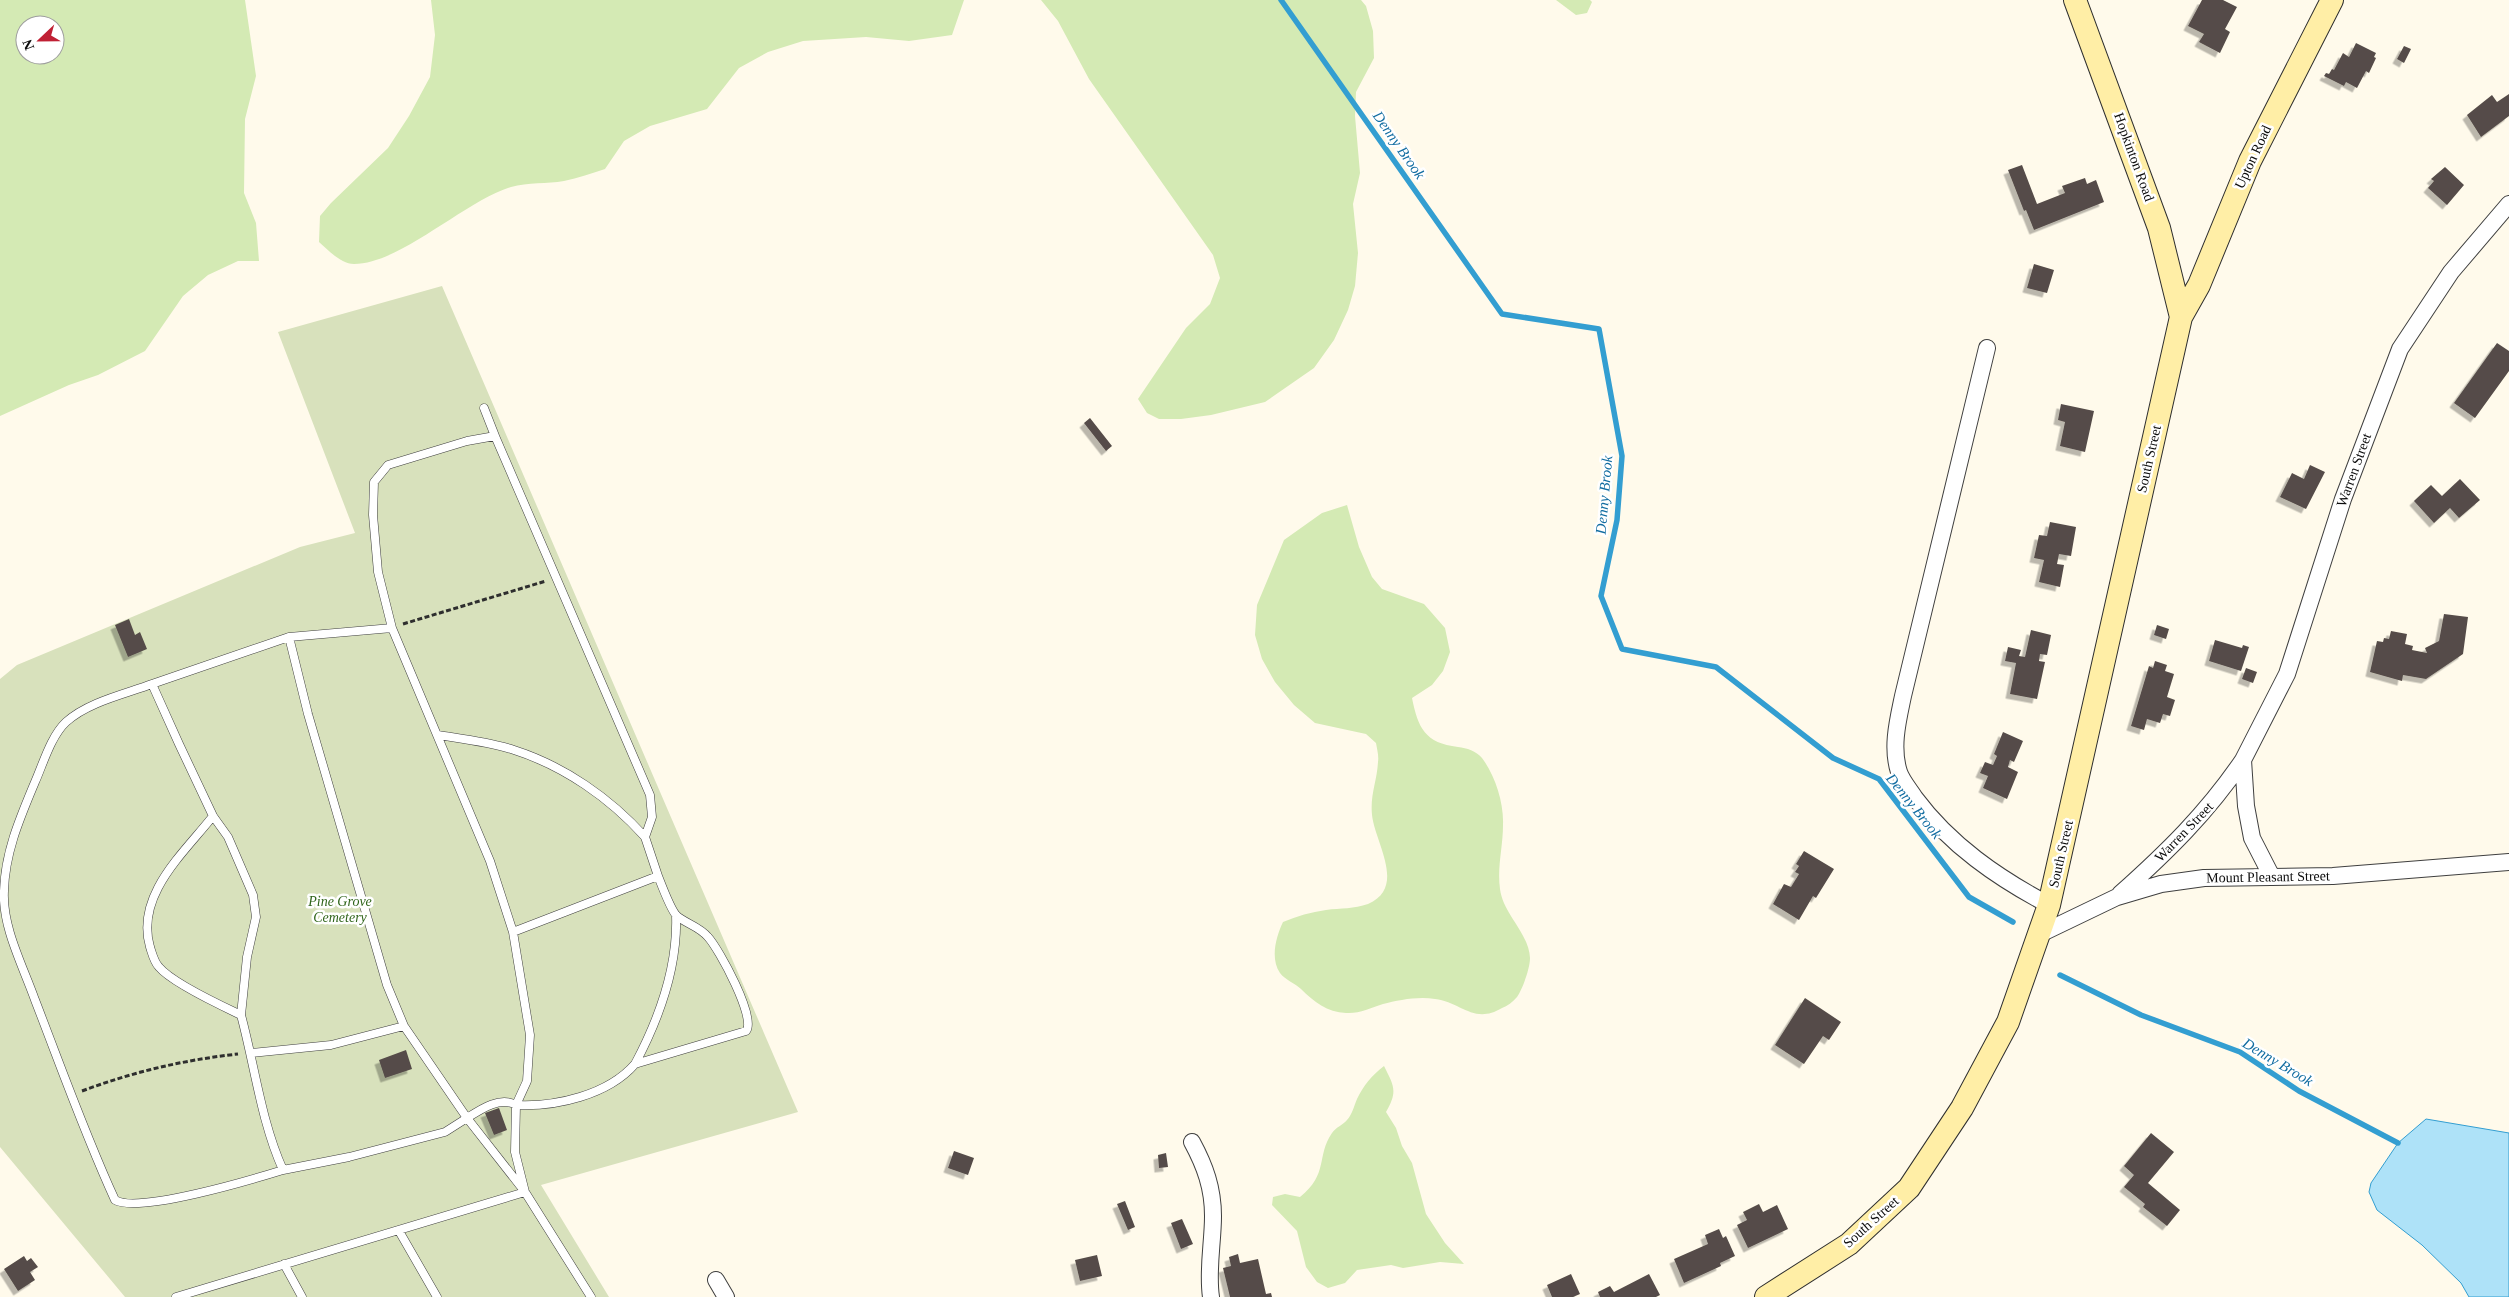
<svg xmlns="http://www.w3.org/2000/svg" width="2509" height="1297" font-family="Georgia,serif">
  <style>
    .green { fill: #d4eab4; fill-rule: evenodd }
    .cemetery { fill: #d8e1bc }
    .water { fill: #aee2f8; stroke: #339ed1 }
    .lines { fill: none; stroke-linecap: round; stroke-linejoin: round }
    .stream { stroke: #339ed1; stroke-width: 5.5 }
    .building { fill: #554c48; filter: url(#shadow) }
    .service-casing { stroke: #3f3f3f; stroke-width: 9 }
    .minor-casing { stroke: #3f3f3f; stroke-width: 18 }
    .secondary-casing { stroke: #2e2e2e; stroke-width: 24 }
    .path { stroke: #2e2e2e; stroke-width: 3; stroke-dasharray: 5 2.5; stroke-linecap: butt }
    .service { stroke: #fff; stroke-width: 8 }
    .minor { stroke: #fff; stroke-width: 16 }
    .secondary { stroke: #ffeea6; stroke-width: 22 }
    .labels { text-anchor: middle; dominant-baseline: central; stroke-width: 5; stroke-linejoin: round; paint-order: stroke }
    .street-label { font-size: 14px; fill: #0c0c0c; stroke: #fff }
    .park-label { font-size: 14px; font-style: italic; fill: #30651b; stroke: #fff }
    .water-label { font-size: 15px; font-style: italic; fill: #126da1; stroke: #fff }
  </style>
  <defs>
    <filter id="shadow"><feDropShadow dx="-4.5" dy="4.5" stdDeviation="0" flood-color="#0004"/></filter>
  </defs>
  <rect width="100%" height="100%" fill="#fffaeb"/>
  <path class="green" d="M 0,0 L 245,0 L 256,76 L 245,119 L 244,193 L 256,223 L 259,261 L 238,261 L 208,275 L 183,296 L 145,351 L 98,375 L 69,385 L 0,416 ZM 25,25 L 55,25 L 55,55 L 25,55 Z
    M 431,0 L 964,0 L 952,35 L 909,41 L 866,37 L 803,41 L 768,52 L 739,68 L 707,109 L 650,126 L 624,141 L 605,169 C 592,173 578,178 564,181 C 547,184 528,182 511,187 C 465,201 400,264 354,264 C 341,264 328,250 319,242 L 320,216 L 331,203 L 388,148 L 409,116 L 430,77 L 435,35 Z
    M 1041,0 L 1361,0 L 1366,6 L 1373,31 L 1374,58 L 1356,92 L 1355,116 L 1360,173 L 1353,204 L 1358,253 L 1355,286 L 1348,310 L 1334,340 L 1314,368 L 1265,402 L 1211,415 L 1181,419 L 1159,419 L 1147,413 L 1138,399 L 1186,328 L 1210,304 L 1220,278 L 1213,255 L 1089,79 L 1058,21 Z
    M 1556,0 L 1590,0 L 1592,2 L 1587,13 L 1576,15 Z
    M 1347,505 L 1359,547 L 1372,577 L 1382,589 L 1424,604 L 1445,628 L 1450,652 L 1443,671 L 1432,685 L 1412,698 C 1418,728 1425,743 1458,747 C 1467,748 1476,751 1482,758 C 1495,775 1504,803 1503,825 C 1503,847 1497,867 1500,889 C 1503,914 1529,933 1530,958 C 1530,968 1523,988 1517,997 C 1513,1002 1507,1006 1502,1008 C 1474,1025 1461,1002 1435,999 C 1419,996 1398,1000 1383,1004 C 1370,1008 1359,1014 1346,1013 C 1327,1012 1314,1002 1301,989 C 1295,983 1285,980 1280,973 C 1270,958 1276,937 1283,922 C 1297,916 1311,912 1326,910 C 1341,908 1354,909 1368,904 C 1407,887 1375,843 1372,815 C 1370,795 1377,781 1378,762 C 1379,756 1377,749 1376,743 L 1366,734 L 1315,723 L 1294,705 L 1275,682 L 1262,659 L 1255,635 L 1257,605 L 1284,540 L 1322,513 Z
    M 1384,1066 C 1394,1086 1398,1091 1386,1112 L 1396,1128 L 1402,1146 L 1412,1163 L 1426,1214 L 1445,1243 L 1464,1264 L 1440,1262 L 1403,1268 L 1391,1265 L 1357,1270 L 1345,1283 L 1328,1288 L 1317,1282 L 1306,1267 L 1297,1231 L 1272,1205 L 1273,1197 L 1285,1194 L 1300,1197 C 1329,1174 1316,1156 1332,1133 C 1336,1127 1343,1125 1347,1120 C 1352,1115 1354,1106 1357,1099 C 1363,1086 1372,1075 1384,1066 Z"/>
  <path class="cemetery" d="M 442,286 L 798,1112 L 541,1185 L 609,1297 L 125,1297 L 0,1147 L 0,679 L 17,665 L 300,547 L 355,533 L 278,332 Z"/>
  <path class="water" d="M 2426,1119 L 2509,1133 L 2509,1297 L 2469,1297 L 2461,1283 L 2422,1245 L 2377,1210 L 2369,1192 L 2371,1183 L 2398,1143 Z"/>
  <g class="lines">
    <path class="stream" d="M 1281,0 L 1502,314 L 1599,329 L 1622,456 L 1617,520 L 1601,596 L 1622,649 L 1716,667 L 1833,758 L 1879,779 L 1969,897 L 2013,922
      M 2060,975 L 2141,1015 L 2240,1052 L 2299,1091 L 2398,1143"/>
  </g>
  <path class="building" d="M 2202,0 L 2223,0 L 2237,7 L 2225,29 L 2230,32 L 2220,53 L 2199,42 L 2204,34 L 2188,26 Z
    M 2356,43 L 2376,53 L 2374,57 L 2376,58 L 2369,73 L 2366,71 L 2357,88 L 2346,82 L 2344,86 L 2324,76 L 2326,73 L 2329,74 L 2332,69 L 2334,70 L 2343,53 L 2349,57 Z
    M 2404,46 L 2411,49 L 2404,63 L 2397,59 Z
    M 2509,94 L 2509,116 L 2481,137 L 2467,115 L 2492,95 L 2497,102 Z
    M 2022,165 L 2037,204 L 2065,193 L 2062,186 L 2085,178 L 2087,184 L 2096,180 L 2104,202 L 2034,230 L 2026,210 L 2024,211 L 2008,170 Z
    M 2445,167 L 2464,185 L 2447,205 L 2428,188 L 2434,181 L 2431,179 Z
    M 2034,264 L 2054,270 L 2047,293 L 2027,288 Z
    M 2497,343 L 2509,351 L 2509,371 L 2475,418 L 2454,403 Z
    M 2061,404 L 2094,411 L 2085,452 L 2060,446 L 2065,422 L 2058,420 Z
    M 1090,418 L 1112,446 L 1106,451 L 1084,423 Z
    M 2310,465 L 2325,472 L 2306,509 L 2280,497 L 2292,473 L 2304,479 Z
    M 2460,479 L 2480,500 L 2459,518 L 2450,508 L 2434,523 L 2414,501 L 2431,485 L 2442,496 Z
    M 2050,522 L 2076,527 L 2071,556 L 2059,554 L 2057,564 L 2064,565 L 2060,587 L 2039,582 L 2044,560 L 2034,558 L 2039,535 L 2047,536 Z
    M 2444,614 L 2468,617 L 2463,654 L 2426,679 L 2403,675 L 2402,681 L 2370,672 L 2377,641 L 2383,642 L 2384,638 L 2389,639 L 2391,631 L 2407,634 L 2405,644 L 2413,646 L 2412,650 L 2427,653 L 2425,648 L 2439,641 Z
    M 129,619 L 135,635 L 140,632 L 147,649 L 128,657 L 115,625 Z
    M 2157,625 L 2169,629 L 2166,639 L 2154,635 Z
    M 2031,630 L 2051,635 L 2047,655 L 2040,654 L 2039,661 L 2045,662 L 2037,699 L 2010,694 L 2016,663 L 2005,661 L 2008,647 L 2021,650 L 2019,656 L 2025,657 Z
    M 2215,640 L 2242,648 L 2243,645 L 2249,647 L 2241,671 L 2209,661 Z
    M 2155,661 L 2167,665 L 2165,671 L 2174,674 L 2167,697 L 2175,700 L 2170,716 L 2163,714 L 2160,723 L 2147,719 L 2144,730 L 2131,726 L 2149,666 L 2153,668 Z
    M 2246,668 L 2257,672 L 2253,683 L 2242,679 Z
    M 2003,732 L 2023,741 L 2014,762 L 2010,760 L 2008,767 L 2018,772 L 2007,799 L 1983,788 L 1988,776 L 1980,773 L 1985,762 L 1993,765 L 1997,756 L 1994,754 Z
    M 1804,851 L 1834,869 L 1816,898 L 1813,896 L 1799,920 L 1773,904 L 1784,884 L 1791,887 L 1799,874 L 1795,872 L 1799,866 L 1796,864 Z
    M 1805,998 L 1841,1022 L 1829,1040 L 1823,1036 L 1804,1064 L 1775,1045 Z
    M 406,1050 L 412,1069 L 385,1078 L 379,1060 Z
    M 499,1108 L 507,1130 L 494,1135 L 485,1113 Z
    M 2151,1133 L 2174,1152 L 2148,1183 L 2180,1210 L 2167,1226 L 2143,1207 L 2145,1204 L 2124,1187 L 2134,1175 L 2124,1166 Z
    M 954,1151 L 974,1158 L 968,1175 L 948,1168 Z
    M 1166,1153 L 1168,1167 L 1159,1168 L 1158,1155 Z
    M 1125,1201 L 1135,1227 L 1128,1230 L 1117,1204 Z
    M 1759,1204 L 1763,1212 L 1777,1205 L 1788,1229 L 1748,1248 L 1737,1225 L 1747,1220 L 1743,1212 Z
    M 1182,1219 L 1193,1244 L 1181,1249 L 1171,1223 Z
    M 1719,1229 L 1723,1238 L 1726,1236 L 1735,1256 L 1720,1263 L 1721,1266 L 1684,1283 L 1674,1259 L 1708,1244 L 1705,1235 Z
    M 1238,1254 L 1240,1263 L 1258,1259 L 1266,1294 L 1271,1293 L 1272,1297 L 1230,1297 L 1223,1268 L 1231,1266 L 1229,1257 Z
    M 1097,1255 L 1102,1276 L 1080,1281 L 1075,1260 Z
    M 24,1256 L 27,1261 L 31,1258 L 38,1267 L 30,1272 L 35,1280 L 18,1291 L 4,1269 Z
    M 1571,1274 L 1580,1294 L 1573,1297 L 1552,1297 L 1547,1285 Z
    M 1649,1274 L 1660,1295 L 1656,1297 L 1600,1297 L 1598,1292 L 1610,1286 L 1614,1292 Z"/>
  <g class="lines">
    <g class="service-casing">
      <path id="service" d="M 484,408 L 495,436
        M 495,436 L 650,795 L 652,817 L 645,837 L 658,876 L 513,932 L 490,861 L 392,628 L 378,572 L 373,515 L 374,482 L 388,465 L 467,441 Z
        M 152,684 C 125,694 88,702 66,722 C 51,736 43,764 35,782 C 20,818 5,852 4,891 C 2,927 23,966 35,1000 C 61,1067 85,1135 115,1200 C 138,1214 254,1179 283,1170 C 261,1121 255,1067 241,1015
        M 438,735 C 463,739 490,742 514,750 C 564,766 610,798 645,837
        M 213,816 C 184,853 135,895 150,947 C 152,953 154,962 159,967 C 172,983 222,1006 241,1015 L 247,957 L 256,917 L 253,895 L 228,837 L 213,816 L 179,744 L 152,684 L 289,637 L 392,628
        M 513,932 L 530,1035 L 527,1081 L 516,1105 C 500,1096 481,1109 467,1118 L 525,1192 L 591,1297
        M 251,1053 L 331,1045 L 404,1026
        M 635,1064 C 659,1019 678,967 676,915
        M 283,1170 L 349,1157 L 445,1132 L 467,1118 L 404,1026 L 387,985 L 308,714 L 289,637
        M 399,1231 L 437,1297
        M 284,1264 L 302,1297
        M 176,1297 L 525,1192 L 515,1152 L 516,1105 C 556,1107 608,1095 635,1064 L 746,1031 C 757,1019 719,949 708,937 C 699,926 684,923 676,915 C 670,908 662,886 658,876"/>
    </g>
    <g class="minor-casing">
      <path id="minor" d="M 1987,348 L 1903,696 C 1898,720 1891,747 1899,772 C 1902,781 1910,790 1915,798 C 1950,845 1998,878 2049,905
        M 2272,877 L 2252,838 L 2246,806 L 2243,760 L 2287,674 L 2343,499 L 2400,349 L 2451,272 L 2509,204
        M 2120,894 C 2167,852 2207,813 2243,760
        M 2038,935 L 2117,897 L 2161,884 L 2204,878 L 2333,876 L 2509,862
        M 1192,1142 C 1205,1166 1213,1188 1213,1216 C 1213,1243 1207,1270 1211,1297
        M 716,1280 L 726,1297"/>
    </g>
    <g class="secondary-casing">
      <path id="secondary" d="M 2075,0 L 2159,228 L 2181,317
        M 1766,1297 L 1849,1244 L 1909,1188 L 1962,1108 L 2008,1022 L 2049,905 L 2181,317 L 2199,285 L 2250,161 L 2332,0"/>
    </g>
    <path class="path" d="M 403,624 L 546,581
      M 82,1091 C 133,1072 183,1060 238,1054"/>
    <use href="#service" class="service"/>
    <use href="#minor" class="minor"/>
    <use href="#secondary" class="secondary"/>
  </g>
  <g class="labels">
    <g class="street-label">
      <text transform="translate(2134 157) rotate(70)">Hopkinton Road</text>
      <text transform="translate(2253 157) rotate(-65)">Upton Road</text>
      <text transform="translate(2149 459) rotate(-77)">South Street</text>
      <text transform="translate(2354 470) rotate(-70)">Warren Street</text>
      <text transform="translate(2184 832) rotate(-46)">Warren Street</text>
      <text transform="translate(2061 854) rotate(-77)">South Street</text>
      <text transform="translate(2268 877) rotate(-1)">Mount Pleasant Street</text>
      <text transform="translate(1871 1222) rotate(-42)">South Street</text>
    </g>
    <g class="park-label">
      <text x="340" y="901">Pine Grove<tspan x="340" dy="16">Cemetery</tspan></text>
    </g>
    <g class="water-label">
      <text transform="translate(1399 145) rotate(55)">Denny Brook</text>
      <text transform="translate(1604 495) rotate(-85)">Denny Brook</text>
      <text transform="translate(1914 806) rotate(51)">Denny Brook</text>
      <text transform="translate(2278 1062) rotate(31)">Denny Brook</text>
    </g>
  </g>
  <g transform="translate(40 40) rotate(248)"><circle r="24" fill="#ffffff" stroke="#9e9e9e"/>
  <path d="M0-4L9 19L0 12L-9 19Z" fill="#c02034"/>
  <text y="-8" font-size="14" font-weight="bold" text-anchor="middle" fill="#0c0c0c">N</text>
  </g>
</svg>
